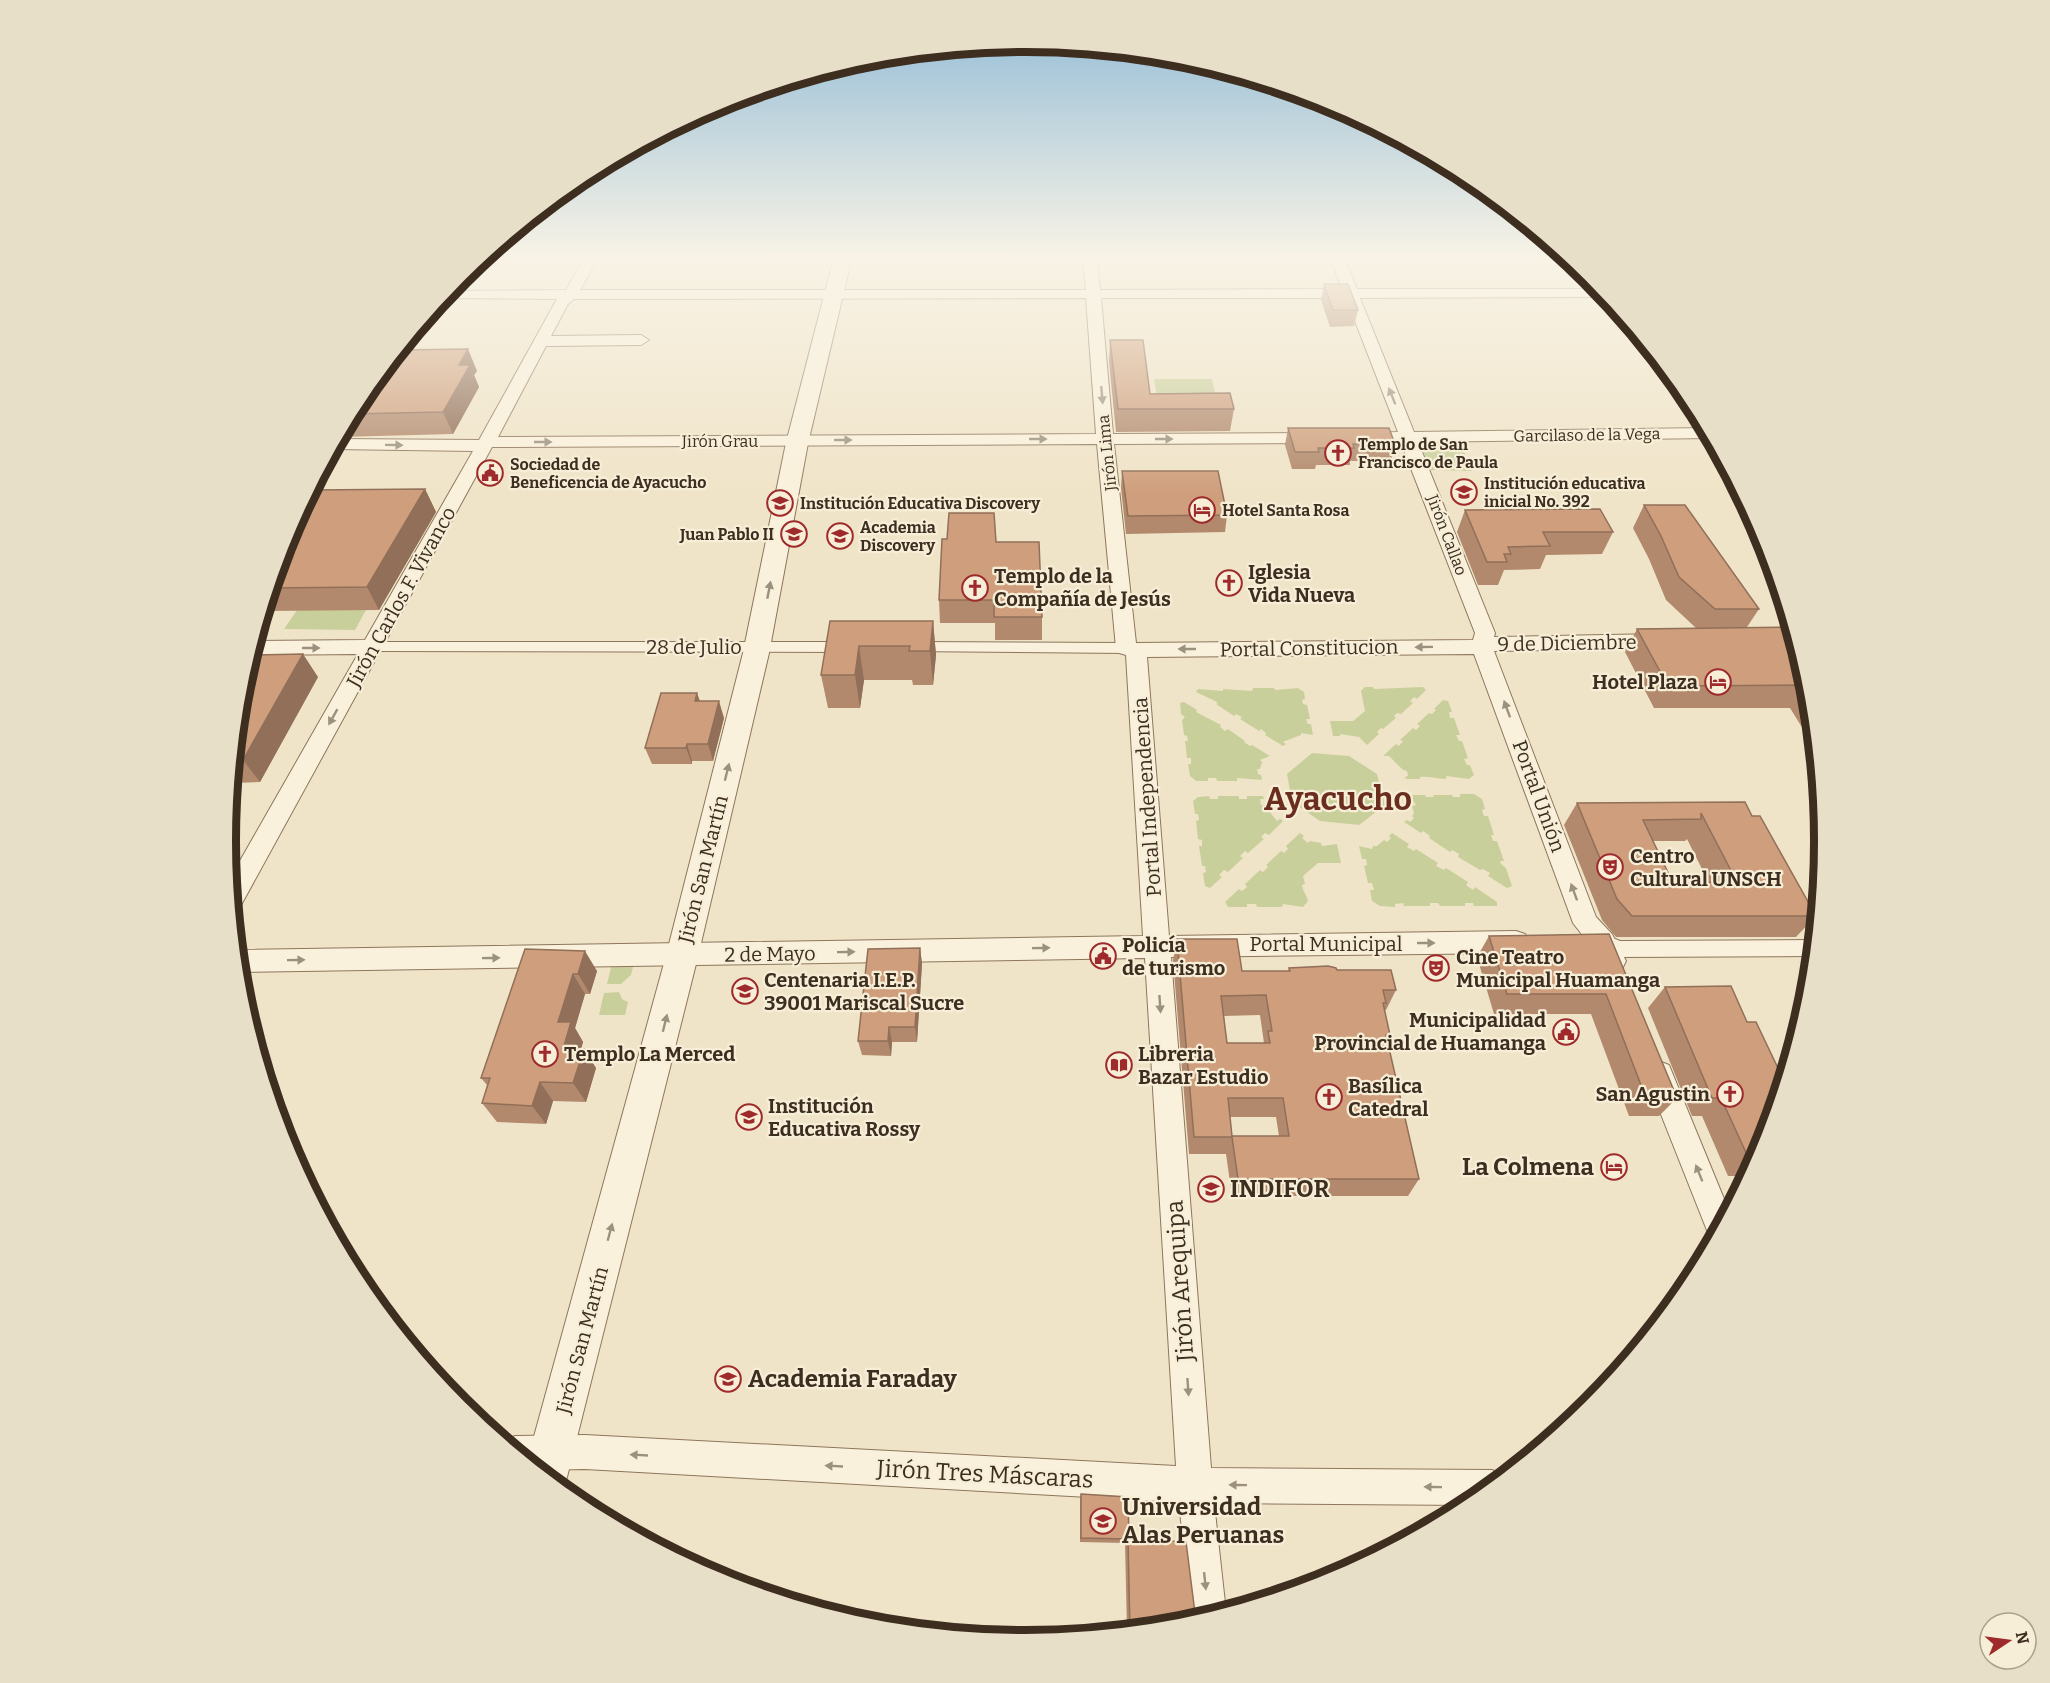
<svg xmlns="http://www.w3.org/2000/svg" width="2050" height="1683" font-family="Bitter,serif">
  <style>
    .green { fill: #c9cf9b }
    .lines { fill: none; stroke-linecap: round; stroke-linejoin: round }
    .pedestrian-casing { stroke: #8d765c; stroke-width: 2 }
    .minor-casing { stroke: #8d765c; stroke-width: 2 }
    .tertiary-casing { stroke: #8d765c; stroke-width: 2 }
    .pedestrian { fill: #faf1dc; fill-rule: evenodd }
    .minor { fill: #faf1dc; fill-rule: evenodd }
    .tertiary { fill: #faf1dc; fill-rule: evenodd }
    .wall { fill: #b2896c; fill-rule: evenodd }
    .shaded-wall { fill: #916f58 }
    .building { fill: #cf9f7d; stroke: #916f58; stroke-width: 1.5; fill-rule: evenodd }
    .oneway { fill: #9c907e }
    .labels { text-anchor: middle; dominant-baseline: central; stroke-width: 4.5; stroke-linejoin: round; paint-order: stroke }
    .far-street-label { font-size: 16px; fill: #3d2e20; stroke: #f7eed8 }
    .far-poi-label { font-size: 16px; font-weight: bold; fill: #3d2e20; stroke: #f7eed8; text-anchor: start }
    .poi-label { font-size: 20px; font-weight: bold; fill: #3d2e20; stroke: #f7eed8; text-anchor: start }
    .street-label { font-size: 20px; fill: #3d2e20; stroke: #f7eed8 }
    .near-poi-label { font-size: 24px; font-weight: bold; fill: #3d2e20; stroke: #f7eed8; text-anchor: start }
    .near-street-label { font-size: 24px; fill: #3d2e20; stroke: #f7eed8 }
    .town-label { font-size: 32px; font-weight: bold; fill: #6b2e1e; stroke: #f7eed8 }
    .rim { fill: none; stroke: #3d2e20; stroke-width: 8 }
  </style>
  <rect width="100%" height="100%" fill="#f0e4c8"/>
  <path class="green" d="M 1154,379 L 1212,379 L 1219,411 L 1159,411 Z
    M 1413,439 L 1459,439 L 1472,471 L 1425,470 Z
    M 297,610 L 366,610 L 355,630 L 284,629 Z
    M 1365,687 L 1373,687 L 1374,689 L 1423,687 L 1426,690 L 1417,699 L 1414,697 L 1410,701 L 1413,703 L 1401,714 L 1397,713 L 1394,716 L 1396,718 L 1383,729 L 1381,728 L 1377,732 L 1379,734 L 1367,745 L 1359,737 L 1340,734 L 1340,736 L 1333,736 L 1330,721 L 1353,721 L 1365,711 L 1361,691 Z
    M 1253,688 L 1274,688 L 1275,690 L 1298,688 L 1304,692 L 1305,699 L 1302,700 L 1303,704 L 1307,705 L 1310,719 L 1306,719 L 1308,724 L 1311,724 L 1313,735 L 1301,733 L 1301,735 L 1285,741 L 1283,742 L 1286,744 L 1283,746 L 1265,735 L 1266,733 L 1261,729 L 1259,731 L 1240,719 L 1242,717 L 1236,714 L 1234,716 L 1216,704 L 1218,703 L 1215,701 L 1196,692 L 1198,689 L 1223,691 L 1223,689 L 1252,691 Z
    M 1443,700 L 1448,701 L 1452,712 L 1449,712 L 1450,718 L 1454,718 L 1460,735 L 1456,735 L 1459,741 L 1462,741 L 1468,758 L 1464,759 L 1467,765 L 1470,765 L 1474,775 L 1469,779 L 1446,776 L 1446,779 C 1436,779 1429,776 1420,777 L 1420,779 L 1406,779 L 1405,777 L 1408,776 L 1407,771 L 1403,770 L 1389,756 L 1383,756 L 1396,744 L 1399,746 L 1403,741 L 1400,740 L 1413,728 L 1416,730 L 1420,726 L 1417,724 L 1429,713 L 1432,714 L 1436,710 L 1434,709 Z
    M 1184,702 L 1197,710 L 1196,712 L 1221,725 L 1220,727 L 1225,731 L 1228,729 L 1245,741 L 1244,742 L 1250,746 L 1252,745 L 1270,756 L 1260,760 L 1262,762 L 1260,769 L 1257,769 L 1258,774 L 1261,775 L 1262,780 L 1237,778 L 1237,781 L 1217,781 L 1216,778 L 1208,778 L 1208,781 L 1196,781 L 1190,776 L 1188,764 L 1191,764 L 1191,758 L 1187,758 L 1185,741 L 1188,741 L 1187,736 L 1184,735 L 1182,720 L 1185,717 L 1181,714 L 1180,703 Z
    M 1312,753 L 1349,756 L 1377,774 L 1385,805 L 1359,825 L 1320,821 L 1292,802 L 1287,774 Z
    M 1460,794 L 1474,794 L 1482,799 L 1485,809 L 1482,810 L 1484,816 L 1488,816 L 1494,835 L 1491,835 L 1493,841 L 1497,841 L 1504,861 L 1500,861 L 1501,864 L 1506,868 L 1512,886 L 1507,888 L 1488,876 L 1490,873 L 1483,869 L 1480,870 L 1458,857 L 1459,854 L 1452,850 L 1450,852 L 1429,838 L 1430,836 L 1423,831 L 1421,833 L 1404,822 L 1407,820 L 1410,822 L 1414,818 L 1412,816 L 1414,813 L 1412,806 L 1416,805 L 1409,795 L 1425,795 L 1426,797 L 1434,797 L 1433,795 L 1452,795 L 1453,797 L 1460,797 Z
    M 1209,796 L 1210,799 L 1218,799 L 1218,796 L 1239,796 L 1239,799 L 1247,799 L 1247,796 L 1263,796 L 1264,799 L 1260,799 L 1261,805 L 1265,806 L 1277,821 L 1280,819 L 1283,821 L 1269,835 L 1265,833 L 1261,837 L 1264,839 L 1248,853 L 1245,851 L 1240,856 L 1243,858 L 1228,872 L 1224,870 L 1219,875 L 1222,877 L 1210,888 L 1205,886 L 1203,873 L 1206,872 L 1205,866 L 1202,866 L 1199,846 L 1202,846 L 1202,840 L 1198,839 L 1196,821 L 1199,820 L 1198,814 L 1195,814 L 1193,801 L 1198,797 Z
    M 1300,833 L 1304,836 L 1302,838 L 1308,843 L 1310,841 L 1321,843 L 1322,846 L 1337,844 L 1341,863 L 1318,863 L 1303,876 L 1305,884 L 1302,885 C 1303,892 1306,893 1308,901 L 1303,907 L 1283,904 L 1282,907 L 1257,907 L 1256,904 L 1247,904 L 1247,907 L 1228,907 L 1225,902 L 1239,889 L 1242,891 L 1247,887 L 1245,884 L 1260,870 L 1263,872 L 1268,867 L 1266,865 L 1281,851 L 1284,853 L 1288,849 L 1286,846 Z
    M 1392,833 L 1409,844 L 1407,847 L 1414,851 L 1416,849 L 1438,863 L 1436,866 L 1444,870 L 1446,868 L 1468,882 L 1466,885 L 1473,890 L 1475,887 L 1497,902 L 1497,906 L 1474,906 L 1473,903 L 1465,903 L 1465,906 L 1440,906 L 1438,903 L 1430,903 L 1430,906 L 1404,906 L 1403,903 L 1395,904 L 1395,907 L 1380,906 L 1372,901 L 1370,890 L 1374,890 L 1372,883 L 1368,883 L 1364,866 L 1367,865 L 1366,859 L 1362,859 L 1359,846 L 1372,849 L 1373,846 L 1377,846 L 1384,840 L 1387,842 L 1391,838 L 1389,836 Z
    M 612,963 L 634,963 L 631,975 L 621,984 L 607,984 Z
    M 619,992 L 622,999 L 628,1002 L 625,1015 L 599,1015 L 604,993 Z"/>
  <g class="lines">
    <g class="pedestrian-casing">
      <path id="pedestrian" d="M 372,642 L 850,642 L 858,647 L 850,652 L 367,651 L 364,647 Z
        M 911,642 L 1126,643 L 1134,648 L 1126,653 L 906,651 L 903,647 L 906,643 Z
        M 1603,934 L 1620,941 L 1815,940 L 1813,956 L 1619,957 L 1596,948 L 1593,942 L 1596,936 Z"/>
    </g>
    <g class="minor-casing">
      <path id="minor" d="M 585,257 L 599,257 L 580,290 L 1086,290 L 1083,257 L 1097,257 L 1100,290 L 1342,289 L 1330,257 L 1344,257 L 1357,289 L 1601,289 L 1607,297 L 1360,298 L 1414,432 L 1706,428 L 1711,438 L 1418,442 L 1495,633 L 1494,637 L 1661,634 L 1668,636 L 1671,641 L 1668,646 L 1661,648 L 1494,651 L 1596,917 L 1612,934 L 1626,961 L 1622,969 L 1613,972 L 1604,969 L 1594,950 L 1573,923 L 1474,654 L 1147,657 L 1169,936 L 1516,931 L 1525,934 L 1529,942 L 1525,950 L 1516,953 L 1171,957 L 1211,1468 L 1492,1470 L 1504,1476 L 1470,1505 L 1214,1503 L 1226,1612 L 1192,1622 L 1179,1502 L 585,1469 L 537,1470 L 502,1442 L 515,1436 L 585,1435 L 1176,1466 L 1145,958 L 238,972 L 237,950 L 1143,936 L 1126,655 L 1119,653 L 1116,648 L 1097,444 L 492,447 L 240,907 L 232,910 L 229,880 L 358,654 L 252,655 L 254,641 L 365,640 L 473,451 L 333,449 L 338,439 L 479,440 L 557,299 L 441,298 L 448,291 L 566,290 ZM 1086,298 L 1096,434 L 498,437 L 546,346 L 641,345 L 649,340 L 641,335 L 551,336 L 568,304 L 574,299 ZM 1101,298 L 1346,298 L 1398,432 L 1360,433 L 1354,434 L 1351,438 L 1354,442 L 1360,443 L 1401,443 L 1475,633 L 1473,640 L 1136,643 L 1114,444 L 1320,443 L 1326,442 L 1329,438 L 1326,434 L 1320,433 L 1113,434 Z
        M 1645,343 L 1690,398 L 1703,421 L 1694,421 L 1643,350 L 1640,347 Z
        M 1659,1061 L 1669,1065 L 1729,1211 L 1714,1240 L 1710,1239 L 1706,1228 L 1645,1074 L 1649,1065 Z"/>
    </g>
    <g class="tertiary-casing">
      <path id="tertiary" d="M 834,257 L 852,257 L 808,443 L 769,653 L 698,956 L 567,1477 L 561,1490 L 527,1462 L 666,956 L 743,653 L 786,443 Z"/>
    </g>
    <use href="#pedestrian" class="pedestrian"/>
    <use href="#minor" class="minor"/>
    <use href="#tertiary" class="tertiary"/>
  </g>
  <path class="wall" d="M 1324,284 L 1358,310 L 1354,326 L 1330,327 L 1321,300 Z
    M 1110,340 L 1150,394 L 1234,409 L 1230,431 L 1116,432 L 1109,362 Z
    M 477,371 L 474,375 L 479,387 L 453,434 L 339,437 L 360,397 Z
    M 1288,428 L 1395,444 L 1391,461 L 1350,461 L 1350,465 L 1316,465 L 1315,469 L 1292,469 L 1285,445 Z
    M 1122,471 L 1227,515 L 1225,532 L 1126,534 L 1121,488 Z
    M 425,489 L 436,512 L 379,610 L 264,611 L 286,535 Z
    M 1644,505 L 1759,609 L 1747,627 L 1809,686 L 1815,745 L 1813,745 L 1790,708 L 1654,708 L 1625,652 L 1637,629 L 1696,628 L 1666,600 L 1649,559 L 1633,528 Z
    M 1465,510 L 1613,532 L 1602,554 L 1546,555 L 1540,569 L 1504,570 L 1498,585 L 1478,585 L 1457,532 Z
    M 996,542 L 1042,617 L 1042,640 L 995,640 L 995,623 L 940,623 L 939,600 Z
    M 830,621 L 933,621 L 936,655 L 933,685 L 913,685 L 912,680 L 864,680 L 860,708 L 828,708 L 821,675 Z
    M 318,677 L 260,782 L 231,783 L 241,685 Z
    M 697,693 L 700,701 L 724,718 L 713,761 L 692,761 L 692,764 L 652,764 L 645,748 Z
    M 1577,803 L 1752,816 L 1816,916 L 1796,937 L 1616,937 L 1602,920 L 1564,825 ZM 1687,839 L 1709,883 L 1673,883 L 1653,841 L 1685,841 Z
    M 1824,841 L 1824,842 L 1822,864 L 1815,851 Z
    M 1609,934 L 1677,1098 L 1659,1116 L 1629,1116 L 1591,1014 L 1494,1014 L 1477,957 L 1489,936 Z
    M 1177,939 L 1242,971 L 1288,971 L 1289,968 L 1337,970 L 1396,990 L 1386,1010 L 1384,1010 L 1390,1035 L 1387,1041 L 1419,1179 L 1408,1196 L 1232,1196 L 1226,1154 L 1189,1154 L 1173,960 ZM 1260,1015 L 1264,1043 L 1227,1043 L 1224,1016 ZM 1230,1117 L 1276,1117 L 1279,1136 L 1232,1136 Z
    M 920,948 L 922,964 L 917,1042 L 892,1042 L 891,1056 L 862,1055 L 858,1041 Z
    M 525,949 L 597,971 L 590,994 L 585,994 L 575,1028 L 583,1042 L 581,1049 L 596,1068 L 586,1102 L 553,1101 L 546,1124 L 497,1122 L 482,1103 L 487,1085 L 481,1078 Z
    M 1665,987 L 1764,1148 L 1748,1176 L 1728,1176 L 1702,1116 L 1692,1116 L 1648,1008 Z
    M 1081,1494 L 1129,1538 L 1181,1626 L 1127,1631 L 1125,1543 L 1080,1542 L 1080,1499 Z"/>
  <path class="shaded-wall" d="M 468,349 L 477,371 L 474,375 L 479,387 L 453,434 L 443,412 L 459,365 Z
    M 425,489 L 436,512 L 379,610 L 367,587 Z
    M 933,621 L 936,655 L 933,685 L 930,651 Z
    M 859,646 L 864,680 L 860,708 L 855,675 Z
    M 303,654 L 318,677 L 260,782 L 243,760 Z
    M 697,693 L 702,710 L 695,701 Z
    M 719,701 L 724,718 L 713,761 L 708,744 Z
    M 687,744 L 692,761 L 692,764 L 686,748 Z
    M 920,948 L 922,964 L 917,1042 L 915,1027 Z
    M 585,951 L 597,971 L 590,994 L 578,974 Z
    M 573,974 L 585,994 L 575,1028 L 583,1042 L 575,1068 L 563,1049 L 558,1022 Z
    M 889,1027 L 892,1042 L 891,1056 L 888,1041 Z
    M 584,1049 L 596,1068 L 586,1102 L 573,1083 Z
    M 540,1082 L 553,1101 L 546,1124 L 532,1106 Z"/>
  <path class="building" d="M 1324,284 L 1348,284 L 1358,310 L 1333,310 Z
    M 1110,340 L 1143,340 L 1150,394 L 1230,393 L 1234,409 L 1118,409 Z
    M 468,349 L 459,365 L 470,365 L 443,412 L 351,414 L 360,397 L 399,350 Z
    M 1288,428 L 1389,428 L 1395,444 L 1353,444 L 1354,448 L 1318,448 L 1319,452 L 1295,452 Z
    M 1122,471 L 1218,471 L 1227,515 L 1128,516 Z
    M 425,489 L 367,587 L 271,588 L 286,535 L 311,490 Z
    M 1644,505 L 1685,505 L 1759,609 L 1715,609 L 1679,577 L 1661,536 Z
    M 1600,509 L 1613,532 L 1543,532 L 1550,546 L 1508,547 L 1511,554 L 1504,554 L 1507,562 L 1487,562 L 1465,510 Z
    M 949,513 L 994,513 L 996,542 L 1039,542 L 1042,617 L 994,617 L 994,600 L 939,600 L 942,539 L 947,539 Z
    M 830,621 L 933,621 L 930,651 L 909,651 L 910,646 L 859,646 L 855,675 L 821,675 Z
    M 1791,627 L 1809,686 L 1810,690 L 1806,685 L 1668,686 L 1637,629 Z
    M 303,654 L 243,760 L 234,760 L 241,685 L 250,655 Z
    M 661,693 L 697,693 L 695,701 L 719,701 L 708,744 L 687,744 L 686,748 L 645,748 Z
    M 1745,802 L 1752,816 L 1760,816 L 1816,916 L 1632,916 L 1617,899 L 1577,803 ZM 1701,813 L 1737,882 L 1673,883 L 1643,820 L 1701,819 Z
    M 1609,934 L 1677,1098 L 1646,1098 L 1606,994 L 1507,994 L 1489,936 Z
    M 1177,939 L 1237,939 L 1242,971 L 1290,971 L 1289,968 L 1328,966 L 1336,968 L 1337,970 L 1391,970 L 1396,990 L 1383,990 L 1386,1003 L 1383,1003 L 1390,1035 L 1386,1035 L 1419,1179 L 1238,1179 L 1232,1137 L 1194,1137 ZM 1266,995 L 1272,1031 L 1268,1031 L 1270,1043 L 1227,1043 L 1221,996 ZM 1228,1098 L 1283,1098 L 1289,1136 L 1232,1136 Z
    M 920,948 L 915,1027 L 889,1027 L 888,1041 L 858,1041 L 868,949 Z
    M 525,949 L 585,951 L 578,974 L 573,974 L 558,1022 L 571,1022 L 563,1049 L 584,1049 L 573,1083 L 540,1082 L 532,1106 L 482,1103 L 490,1078 L 481,1078 Z
    M 1731,986 L 1747,1022 L 1756,1022 L 1777,1066 L 1783,1066 L 1786,1073 L 1764,1148 L 1757,1159 L 1749,1159 L 1721,1098 L 1712,1098 L 1665,987 Z
    M 1081,1494 L 1128,1497 L 1129,1538 L 1128,1538 L 1128,1539 L 1081,1538 Z
    M 1128,1538 L 1172,1539 L 1172,1541 L 1186,1542 L 1196,1621 L 1181,1626 L 1130,1631 Z"/>
  <defs><path id="oneway-solid" d="M-6-.8H1V-3.2L6.5 0L1 3.2V.8H-6Z" transform="scale(1.5)"/></defs>
  <g class="oneway">
    <use href="#oneway-solid" transform="translate(1102 395) rotate(85)"/>
    <use href="#oneway-solid" transform="translate(1392 396) rotate(-112)"/>
    <use href="#oneway-solid" transform="translate(1038 439)"/>
    <use href="#oneway-solid" transform="translate(1164 439)"/>
    <use href="#oneway-solid" transform="translate(843 440)"/>
    <use href="#oneway-solid" transform="translate(543 442)"/>
    <use href="#oneway-solid" transform="translate(394 445) rotate(1)"/>
    <use href="#oneway-solid" transform="translate(769 590) rotate(-79)"/>
    <use href="#oneway-solid" transform="translate(1424 647) rotate(179)"/>
    <use href="#oneway-solid" transform="translate(311 648)"/>
    <use href="#oneway-solid" transform="translate(1187 649) rotate(180)"/>
    <use href="#oneway-solid" transform="translate(1507 709) rotate(-110)"/>
    <use href="#oneway-solid" transform="translate(333 717) rotate(119)"/>
    <use href="#oneway-solid" transform="translate(727 772) rotate(-76)"/>
    <use href="#oneway-solid" transform="translate(1574 892) rotate(-110)"/>
    <use href="#oneway-solid" transform="translate(1426 943)"/>
    <use href="#oneway-solid" transform="translate(1041 948) rotate(-1)"/>
    <use href="#oneway-solid" transform="translate(846 952) rotate(-1)"/>
    <use href="#oneway-solid" transform="translate(491 958) rotate(-1)"/>
    <use href="#oneway-solid" transform="translate(296 960) rotate(-1)"/>
    <use href="#oneway-solid" transform="translate(1160 1004) rotate(86)"/>
    <use href="#oneway-solid" transform="translate(665 1023) rotate(-76)"/>
    <use href="#oneway-solid" transform="translate(1699 1173) rotate(-112)"/>
    <use href="#oneway-solid" transform="translate(610 1232) rotate(-75)"/>
    <use href="#oneway-solid" transform="translate(1188 1387) rotate(86)"/>
    <use href="#oneway-solid" transform="translate(639 1455) rotate(-177)"/>
    <use href="#oneway-solid" transform="translate(834 1466) rotate(-177)"/>
    <use href="#oneway-solid" transform="translate(1238 1485) rotate(-179)"/>
    <use href="#oneway-solid" transform="translate(1433 1487) rotate(-179)"/>
    <use href="#oneway-solid" transform="translate(1205 1581) rotate(84)"/>
  </g>
  <linearGradient id="sky" x2="0" y2="1"><stop stop-color="#8fbad6"/><stop offset="0.52" stop-color="#f8f3e6"/><stop offset="1" stop-color="#f8f3e6" stop-opacity="0"/></linearGradient>
  <rect width="2050" height="493" fill="url(#sky)"/>
  <defs>
    <g id="church-ring" transform="scale(1.35)"><circle r="9.5" fill="#f7eed8" stroke="#9e2a2b" stroke-width="1.5"/><path d="M-1.2-6h2.4v3.5h3.3v2.4h-3.3V6h-2.4V-.1h-3.3v-2.4h3.3Z" fill="#9e2a2b"/></g>
    <g id="civic-ring" transform="scale(1.35)"><circle r="9.5" fill="#f7eed8" stroke="#9e2a2b" stroke-width="1.5"/><path d="M-.6-6.5H3V-4.5H.6V-3L4-1V1h2V6H-6V1h2V-1L-.6-3ZM-1.2 2.5V6h2.4V2.5Z" fill="#9e2a2b"/></g>
    <g id="school-ring" transform="scale(1.35)"><circle r="9.5" fill="#f7eed8" stroke="#9e2a2b" stroke-width="1.5"/><path d="M0-5L7-2L0 1L-7-2ZM-4 1L0 2.5L4 1V4Q0 6-4 4Z" fill="#9e2a2b"/></g>
    <g id="hotel-ring" transform="scale(1.35)"><circle r="9.5" fill="#f7eed8" stroke="#9e2a2b" stroke-width="1.5"/><path d="M-6-4.5h1.5V1H6V5H4.5V3h-9V5H-6ZM-4 0a1.8 1.8 0 1 1 3.6 0ZM.5 0V-2.5h3Q6-2.5 6 0Z" fill="#9e2a2b"/></g>
    <g id="theatre-ring" transform="scale(1.35)"><circle r="9.5" fill="#f7eed8" stroke="#9e2a2b" stroke-width="1.5"/><path d="M-5-5.5Q0-4 5-5.5V0Q5 5 0 6Q-5 5-5 0ZM-3.3-2.5H-1v1.5H-3.3ZM1-2.5H3.3v1.5H1ZM-2.8 1Q0 5.5 2.8 1Z" fill="#9e2a2b"/></g>
    <g id="library-ring" transform="scale(1.35)"><circle r="9.5" fill="#f7eed8" stroke="#9e2a2b" stroke-width="1.5"/><path d="M-6-4Q-3-5.5-.7-3.5V5Q-3 3-6 4ZM6-4Q3-5.5 .7-3.5V5Q3 3 6 4Z" fill="#9e2a2b"/></g>
    <g id="university-ring" transform="scale(1.35)"><circle r="9.5" fill="#f7eed8" stroke="#9e2a2b" stroke-width="1.5"/><path d="M0-5L7-2L0 1L-7-2ZM-4 1L0 2.5L4 1V4Q0 6-4 4Z" fill="#9e2a2b"/></g>
  </defs>
  <g fill-rule="evenodd">
    <use href="#church-ring" x="1338" y="453"/>
    <use href="#civic-ring" x="490" y="473"/>
    <use href="#school-ring" x="1464" y="492"/>
    <use href="#school-ring" x="780" y="503"/>
    <use href="#hotel-ring" x="1202" y="510"/>
    <use href="#school-ring" x="794" y="534"/>
    <use href="#school-ring" x="840" y="536"/>
    <use href="#church-ring" x="1229" y="583"/>
    <use href="#church-ring" x="975" y="588"/>
    <use href="#hotel-ring" x="1718" y="682"/>
    <use href="#theatre-ring" x="1610" y="867"/>
    <use href="#civic-ring" x="1103" y="956"/>
    <use href="#theatre-ring" x="1436" y="968"/>
    <use href="#school-ring" x="745" y="991"/>
    <use href="#civic-ring" x="1566" y="1032"/>
    <use href="#church-ring" x="545" y="1054"/>
    <use href="#library-ring" x="1119" y="1065"/>
    <use href="#church-ring" x="1730" y="1094"/>
    <use href="#church-ring" x="1329" y="1097"/>
    <use href="#school-ring" x="749" y="1117"/>
    <use href="#hotel-ring" x="1614" y="1167"/>
    <use href="#school-ring" x="1211" y="1189"/>
    <use href="#school-ring" x="728" y="1379"/>
    <use href="#university-ring" x="1103" y="1521"/>
  </g>
  <g class="labels">
    <g class="far-street-label">
      <text transform="translate(1587 435) rotate(-1)">Garcilaso de la Vega</text>
      <text x="720" y="441">Jirón Grau</text>
      <text transform="translate(1107 453) rotate(-96)">Jirón Lima</text>
      <text transform="translate(1447 535) rotate(69)">Jirón Callao</text>
    </g>
    <g class="far-poi-label">
      <text x="1358" y="444">Templo de San<tspan x="1358" dy="18">Francisco de Paula</tspan></text>
      <text x="510" y="464">Sociedad de<tspan x="510" dy="18">Beneficencia de Ayacucho</tspan></text>
      <text x="1484" y="483">Institución educativa<tspan x="1484" dy="18">inicial No. 392</tspan></text>
      <text x="800" y="503">Institución Educativa Discovery</text>
      <text x="1222" y="510">Hotel Santa Rosa</text>
      <text x="860" y="527">Academia<tspan x="860" dy="18">Discovery</tspan></text>
      <text x="774" y="534" text-anchor="end">Juan Pablo II</text>
    </g>
    <g class="poi-label">
      <text x="1248" y="572">Iglesia<tspan x="1248" dy="23">Vida Nueva</tspan></text>
      <text x="994" y="576">Templo de la<tspan x="994" dy="23">Compañía de Jesús</tspan></text>
      <text x="1698" y="682" text-anchor="end">Hotel Plaza</text>
      <text x="1630" y="856">Centro<tspan x="1630" dy="23">Cultural UNSCH</tspan></text>
      <text x="1122" y="945">Policía<tspan x="1122" dy="23">de turismo</tspan></text>
      <text x="1456" y="957">Cine Teatro<tspan x="1456" dy="23">Municipal Huamanga</tspan></text>
      <text x="764" y="980">Centenaria I.E.P.<tspan x="764" dy="23">39001 Mariscal Sucre</tspan></text>
      <text x="1546" y="1020" text-anchor="end">Municipalidad<tspan x="1546" dy="23">Provincial de Huamanga</tspan></text>
      <text x="564" y="1054">Templo La Merced</text>
      <text x="1138" y="1054">Libreria<tspan x="1138" dy="23">Bazar Estudio</tspan></text>
      <text x="1348" y="1086">Basílica<tspan x="1348" dy="23">Catedral</tspan></text>
      <text x="1710" y="1094" text-anchor="end">San Agustin</text>
      <text x="768" y="1106">Institución<tspan x="768" dy="23">Educativa Rossy</tspan></text>
    </g>
    <g class="street-label">
      <text transform="translate(401 597) rotate(-61)">Jirón Carlos F. Vivanco</text>
      <text transform="translate(1567 643) rotate(-1)">9 de Diciembre</text>
      <text x="694" y="647">28 de Julio</text>
      <text transform="translate(1309 648) rotate(-1)">Portal Constitucion</text>
      <text transform="translate(1539 796) rotate(70)">Portal Unión</text>
      <text transform="translate(1147 797) rotate(-94)">Portal Independencia</text>
      <text transform="translate(703 869) rotate(-76)">Jirón San Martín</text>
      <text x="1326" y="944">Portal Municipal</text>
      <text transform="translate(770 954) rotate(-1)">2 de Mayo</text>
      <text transform="translate(582 1340) rotate(-75)">Jirón San Martín</text>
    </g>
    <g class="near-poi-label">
      <text x="1594" y="1167" text-anchor="end">La Colmena</text>
      <text x="1230" y="1189">INDIFOR</text>
      <text x="748" y="1379">Academia Faraday</text>
      <text x="1122" y="1507">Universidad<tspan x="1122" dy="28">Alas Peruanas</tspan></text>
    </g>
    <g class="near-street-label">
      <text transform="translate(1180 1281) rotate(-94)">Jirón Arequipa</text>
      <text transform="translate(985 1474) rotate(3)">Jirón Tres Máscaras</text>
    </g>
    <g class="town-label">
      <text x="1338" y="799">Ayacucho</text>
    </g>
  </g>
  <path d="M0 0H2050V1683H0ZM236 841a789 789 0 1 1 1578 0a789 789 0 1 1-1578 0Z" fill="#e8dfc9" fill-rule="evenodd"/>
  <path class="rim" d="M236 841a789 789 0 1 1 1578 0a789 789 0 1 1-1578 0Z"/>
  <g transform="translate(2008 1641) rotate(77)"><circle r="28" fill="#f7eed8" stroke="#ada18e" stroke-width="1.5"/>
  <path d="M0-4.5L10 22L0 15L-10 22Z" fill="#9e2a2b"/>
  <text y="-9" font-size="16" font-weight="bold" text-anchor="middle" fill="#3d2e20">N</text>
  </g>
</svg>
